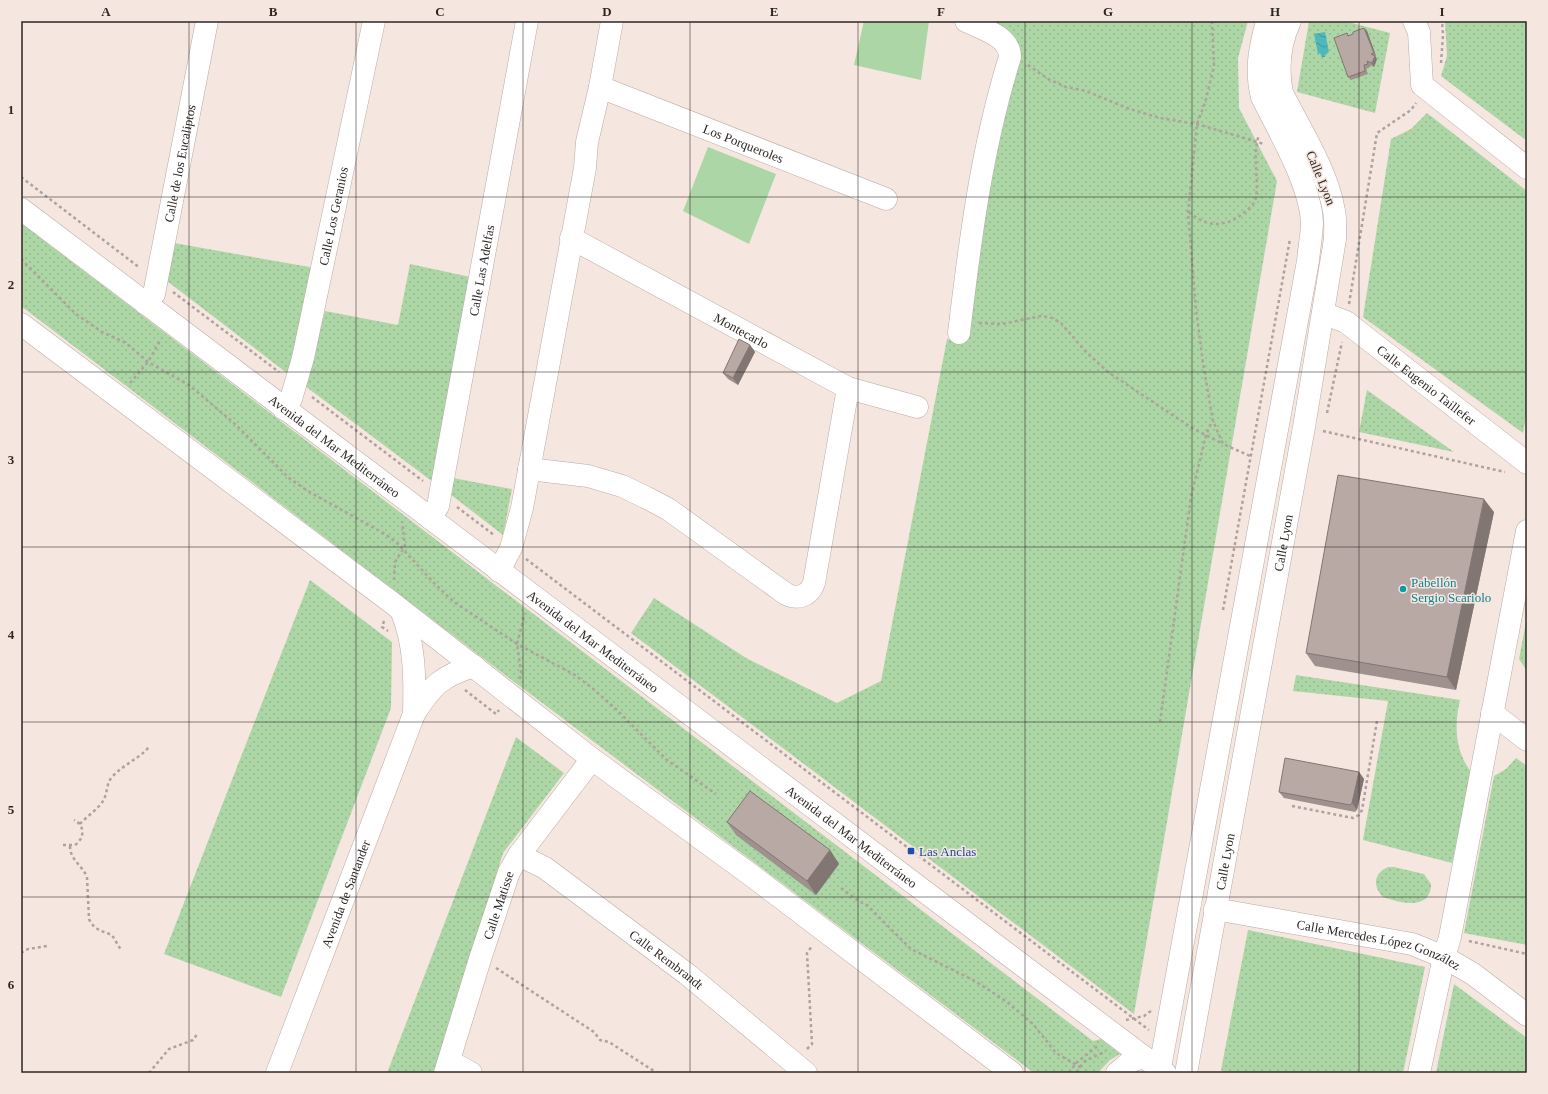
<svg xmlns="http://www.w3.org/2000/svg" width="1548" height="1094" font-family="'Times New Roman',serif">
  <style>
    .grass { fill: url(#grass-dots) }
    .garden { fill: #acd6a5 }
    .water { fill: url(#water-waves) }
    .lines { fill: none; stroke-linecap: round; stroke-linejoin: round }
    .minor-casing { stroke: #b9aaa4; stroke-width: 23 }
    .path { stroke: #aea29d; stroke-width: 2.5; stroke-dasharray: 3 3; stroke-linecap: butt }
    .minor { stroke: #fff; stroke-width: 22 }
    .wall { fill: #9f918d }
    .shaded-wall { fill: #827673 }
    .building { fill: #b9a9a4; stroke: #827673 }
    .grid { fill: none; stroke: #2d2724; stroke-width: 1; stroke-opacity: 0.55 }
    .culture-dot { fill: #0f9aa8; stroke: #f6e6e0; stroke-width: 1.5 }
    .transit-dot { fill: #1a4fb4; stroke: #f6e6e0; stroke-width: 1.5 }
    .labels { text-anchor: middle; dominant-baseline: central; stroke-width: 3; stroke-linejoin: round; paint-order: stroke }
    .street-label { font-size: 13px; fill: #2d2724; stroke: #f6e6e0 }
    .culture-label { font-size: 13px; fill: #0d838f; stroke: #f6e6e0; text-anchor: start }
    .transit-label { font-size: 13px; fill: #164399; stroke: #f6e6e0; text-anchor: start }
    .neatline { fill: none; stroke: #2d2724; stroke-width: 1.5 }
    .grid-label { font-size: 13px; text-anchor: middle; font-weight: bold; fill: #2d2724 }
  </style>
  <defs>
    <pattern id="grass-dots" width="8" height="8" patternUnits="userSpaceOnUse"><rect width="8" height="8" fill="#acd6a5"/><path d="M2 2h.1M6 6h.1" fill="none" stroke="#94b88e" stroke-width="1.8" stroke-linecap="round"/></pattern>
    <pattern id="water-waves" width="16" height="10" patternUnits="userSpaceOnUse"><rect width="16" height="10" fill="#4fb8bb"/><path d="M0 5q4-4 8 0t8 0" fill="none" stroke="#429698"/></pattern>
  </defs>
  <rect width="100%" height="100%" fill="#f6e6e0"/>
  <path class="grass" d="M 973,21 L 1248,21 L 1238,58 L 1239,108 L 1277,181 L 1134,1014 L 631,633 L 654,598 L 746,658 L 837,703 L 881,681 L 947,339 L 967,341 L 985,192 L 1013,65 Z
    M 1309,21 L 1344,21 L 1390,33 L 1375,113 L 1297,92 Z
    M 1445,21 L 1527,21 L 1527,141 L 1441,76 L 1447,56 Z
    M 1427,113 L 1527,191 L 1527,412 L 1523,433 L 1363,317 L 1391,139 L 1411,129 Z
    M 21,223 L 1093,1041 L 1101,1039 L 1120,1054 L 1110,1060 L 1098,1073 L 1034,1073 L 517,684 L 21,306 Z
    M 174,243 L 315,268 L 292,377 L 167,281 Z
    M 410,264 L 475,278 L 437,485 L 305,386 L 325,311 L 398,325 Z
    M 1367,390 L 1454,452 L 1359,432 Z
    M 453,478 L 512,489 L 503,535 L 450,494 Z
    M 310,580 L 392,642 L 391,708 L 281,997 L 164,954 Z
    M 1527,616 L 1527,671 L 1519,659 Z
    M 1296,675 L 1460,700 C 1454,725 1455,751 1471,772 L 1452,863 L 1363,840 L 1388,701 L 1293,691 Z
    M 516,737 L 564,773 L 503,853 L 435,1073 L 387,1073 Z
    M 1516,758 L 1527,766 L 1527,945 L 1464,933 L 1494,776 L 1506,769 Z
    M 1388,867 L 1394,867 L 1424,874 L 1431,884 C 1431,911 1400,903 1383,897 C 1372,886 1374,873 1388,867 Z
    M 1248,930 L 1425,967 L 1403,1073 L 1226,1073 L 1221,1070 Z
    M 1454,984 L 1527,1038 L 1527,1073 L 1436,1073 Z"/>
  <path class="garden" d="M 864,21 L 929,21 L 921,80 L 854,65 Z
    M 708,147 L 776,174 L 749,244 L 683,211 Z"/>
  <path class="water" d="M 1325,32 L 1329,52 L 1325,55 L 1325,57 L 1322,57 L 1320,53 L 1318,54 L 1314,34 Z"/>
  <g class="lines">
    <g class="minor-casing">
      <g id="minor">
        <path d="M 1414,21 L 1419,32 L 1422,85 L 1527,168"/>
        <path id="s1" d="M 600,87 L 886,199"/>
        <path id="s2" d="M 21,209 L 1165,1073"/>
        <path id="s3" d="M 571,238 L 848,388 L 917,407"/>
        <path id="s4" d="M 146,304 L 154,294 L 207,21"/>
        <path id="s5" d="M 1323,313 L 1346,322 L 1527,463"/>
        <path d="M 21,324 L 391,602 L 592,759 L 751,875 L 1012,1073"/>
        <path d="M 959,333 C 970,240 982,146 1010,57 C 1010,36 982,29 966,21"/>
        <path id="s6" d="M 284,409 L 291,399 L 303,358 L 374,21"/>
        <path d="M 529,469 L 588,476 L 622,486 L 645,497 L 668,509 L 786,594 C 798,600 809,596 814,583 L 848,388"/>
        <path id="s7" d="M 430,518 L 438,506 L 527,21"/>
        <path d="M 499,571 L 511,548 L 522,508 L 585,168 L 587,142 L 600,87 L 612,21"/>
        <path d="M 401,610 C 415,643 415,678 414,714"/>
        <path d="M 1492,713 L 1527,740"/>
        <path id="s8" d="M 519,855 L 545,868 L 687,974 L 806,1073"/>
        <path id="s9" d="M 1215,909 L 1412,944 L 1444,957 L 1473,974 L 1527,1015"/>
        <path d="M 449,1061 L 471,1073"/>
        <path id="s10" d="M 277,1073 L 414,714 C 432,685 442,676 474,666"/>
        <path id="s11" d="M 445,1073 L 480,959 L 509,872 L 519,855 L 592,759"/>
        <path d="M 1117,1073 L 1131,1061 L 1144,1057"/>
        <path d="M 1159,1073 L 1308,261 C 1309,248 1312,234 1312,222 C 1310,183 1279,132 1262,97 C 1255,70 1260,47 1267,21"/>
        <path id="s12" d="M 1186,1073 L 1304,427 L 1335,239 C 1335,230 1336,220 1334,211 C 1327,170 1301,131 1282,93 C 1277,68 1279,45 1290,21"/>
        <path d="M 1419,1073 L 1444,957 L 1450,937 L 1527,531"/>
      </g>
    </g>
    <path class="path" d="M 1212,21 L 1214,66 L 1205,103 L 1197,124 L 1188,212 L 1196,309 L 1203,363 L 1213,421 L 1223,444 L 1250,456
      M 1441,63 L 1443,35 L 1442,21
      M 1028,65 L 1048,79 L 1066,87 L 1086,91 L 1127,108 L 1160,118 L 1197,124 L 1264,144
      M 21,177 L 140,268
      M 1189,212 C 1207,228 1227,228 1246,211 C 1250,208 1256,202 1256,197 C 1259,176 1252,155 1259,135
      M 21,259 L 76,314 L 102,332 L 126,343 L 148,362 L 189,385 L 235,424 L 289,478 L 306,490 L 385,534 L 398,544 L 435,584 L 454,602 L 517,644 L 575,675 L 592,688 L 616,709 L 667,760 L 716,794
      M 173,292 L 279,372
      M 1349,304 L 1377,133 L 1411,110 L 1416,103
      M 979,323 L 1002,324 L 1041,316 L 1052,318 L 1061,323 L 1086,352 L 1108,372 L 1192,428 L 1223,444
      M 130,383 L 148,362 L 161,339
      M 312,397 L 423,481
      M 1327,413 L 1342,342
      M 1323,431 L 1505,472
      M 457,507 L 494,535
      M 526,559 L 1149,1030
      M 394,580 L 395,562 L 405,546 L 402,521
      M 1223,610 L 1290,239
      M 384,621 L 382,627 L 388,631
      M 520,679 L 521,672 L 517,644 L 525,613
      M 465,690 L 496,714 L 499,710
      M 1160,722 L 1191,497 L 1206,435 L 1212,421
      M 1292,806 L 1353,818 L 1359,815 L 1362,810 L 1377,721
      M 80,824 C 87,816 100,808 104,799 C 108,791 106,783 113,776 C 124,764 139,759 150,746
      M 63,845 L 75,845 C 85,838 85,825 74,820
      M 70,846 C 70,860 82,865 87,877 L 89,919 C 94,930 102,931 112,935 L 121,950
      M 841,888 L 860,902 L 866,904 L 911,949 L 975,981 L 1007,1002 L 1033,1024 L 1056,1053 L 1080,1067 L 1076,1073
      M 1469,941 L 1527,954
      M 21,953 L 28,949 L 47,946
      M 496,968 L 594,1032 L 600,1040 L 609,1042 L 657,1073
      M 1126,1020 L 1144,1016 L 1151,1011
      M 807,1049 L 812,1044 L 807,953 L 812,946
      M 1080,1067 L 1085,1061 L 1106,1051
      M 149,1073 L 169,1049 L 193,1040 L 198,1033
      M 1069,1073 L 1076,1063 L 1099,1045"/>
    <use href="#minor" class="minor"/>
  </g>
  <path class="wall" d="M 1367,31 L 1376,56 L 1375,57 L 1377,59 L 1374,67 L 1370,65 L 1370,67 L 1366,69 L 1368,74 L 1351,80 L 1348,77 L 1347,33 L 1349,36 Z
    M 750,345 L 755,352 L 738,385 L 728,379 L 723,373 Z
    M 1494,512 L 1456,690 L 1315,666 L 1306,653 Z
    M 1359,772 L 1364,779 L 1357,810 L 1355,812 L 1284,798 L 1279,792 Z
    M 727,822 L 830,850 L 839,864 L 816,895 L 736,835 Z"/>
  <path class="shaded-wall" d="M 1364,28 L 1367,31 L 1376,56 L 1374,53 Z
    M 1375,56 L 1377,59 L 1374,67 L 1372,63 Z
    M 750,345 L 755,352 L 738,385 L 733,378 Z
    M 1484,499 L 1494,512 L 1456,690 L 1447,677 Z
    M 1359,772 L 1364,779 L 1357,810 L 1352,803 Z
    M 830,850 L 839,864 L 816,895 L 807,881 Z"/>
  <path class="building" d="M 1364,28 L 1374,53 L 1371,54 L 1375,56 L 1372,63 L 1367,61 L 1368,64 L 1364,65 L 1365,71 L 1348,77 L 1334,38 L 1347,33 L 1348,36 L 1353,34 L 1353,32 Z
    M 739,339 L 750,345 L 733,378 L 723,373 Z
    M 1338,475 L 1484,499 L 1447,677 L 1306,653 Z
    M 1285,758 L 1359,772 L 1352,803 L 1350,805 L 1279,792 Z
    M 750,791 L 830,850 L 807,881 L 727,822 Z"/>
  <path class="grid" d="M 189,21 L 189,1073M 356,21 L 356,1073M 523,21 L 523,1073M 690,21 L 690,1073M 858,21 L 858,1073M 1025,21 L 1025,1073M 1192,21 L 1192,1073M 1359,21 L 1359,1073M 21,197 L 1527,197M 21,372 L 1527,372M 21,547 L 1527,547M 21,722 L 1527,722M 21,897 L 1527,897"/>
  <circle class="culture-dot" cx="1403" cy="589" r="4"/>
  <rect class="transit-dot" x="907" y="847" width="8" height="8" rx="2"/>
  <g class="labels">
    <g class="street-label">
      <text stroke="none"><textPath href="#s1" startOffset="154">Los Porqueroles</textPath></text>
      <text stroke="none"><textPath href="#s4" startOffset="146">Calle de los Eucaliptos</textPath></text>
      <text transform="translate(1321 178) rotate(68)">Calle Lyon</text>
      <text stroke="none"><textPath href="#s6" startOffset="200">Calle Los Geranios</textPath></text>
      <text stroke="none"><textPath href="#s7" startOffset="254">Calle Las Adelfas</textPath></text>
      <text stroke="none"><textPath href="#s3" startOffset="194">Montecarlo</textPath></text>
      <text stroke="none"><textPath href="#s5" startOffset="127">Calle Eugenio Taillefer</textPath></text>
      <text stroke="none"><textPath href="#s2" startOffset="393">Avenida del Mar Mediterráneo</textPath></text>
      <text stroke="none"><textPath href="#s12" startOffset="539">Calle Lyon</textPath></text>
      <text stroke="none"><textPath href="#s2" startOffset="717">Avenida del Mar Mediterráneo</textPath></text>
      <text stroke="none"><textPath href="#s2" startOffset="1041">Avenida del Mar Mediterráneo</textPath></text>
      <text stroke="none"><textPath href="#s12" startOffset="215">Calle Lyon</textPath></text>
      <text stroke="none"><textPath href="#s10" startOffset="192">Avenida de Santander</textPath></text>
      <text stroke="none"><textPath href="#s11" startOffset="176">Calle Matisse</textPath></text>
      <text stroke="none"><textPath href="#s9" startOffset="168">Calle Mercedes López González</textPath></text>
      <text stroke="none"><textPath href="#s8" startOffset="181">Calle Rembrandt</textPath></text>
    </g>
    <g class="culture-label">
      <text x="1411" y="582">Pabellón<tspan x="1411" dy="15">Sergio Scariolo</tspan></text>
    </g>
    <g class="transit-label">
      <text x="919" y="851">Las Anclas</text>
    </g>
  </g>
  <rect width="1548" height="1094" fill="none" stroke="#f6e6e0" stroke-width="44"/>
  <rect x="22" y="22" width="1504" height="1050" class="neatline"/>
  <g class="grid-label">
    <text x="106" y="16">A</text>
    <text x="273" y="16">B</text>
    <text x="440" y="16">C</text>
    <text x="607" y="16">D</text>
    <text x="774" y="16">E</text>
    <text x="941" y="16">F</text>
    <text x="1108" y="16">G</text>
    <text x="1275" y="16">H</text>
    <text x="1442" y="16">I</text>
    <text x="11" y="114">1</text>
    <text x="11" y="289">2</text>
    <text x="11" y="464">3</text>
    <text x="11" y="639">4</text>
    <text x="11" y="814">5</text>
    <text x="11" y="989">6</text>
  </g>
</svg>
